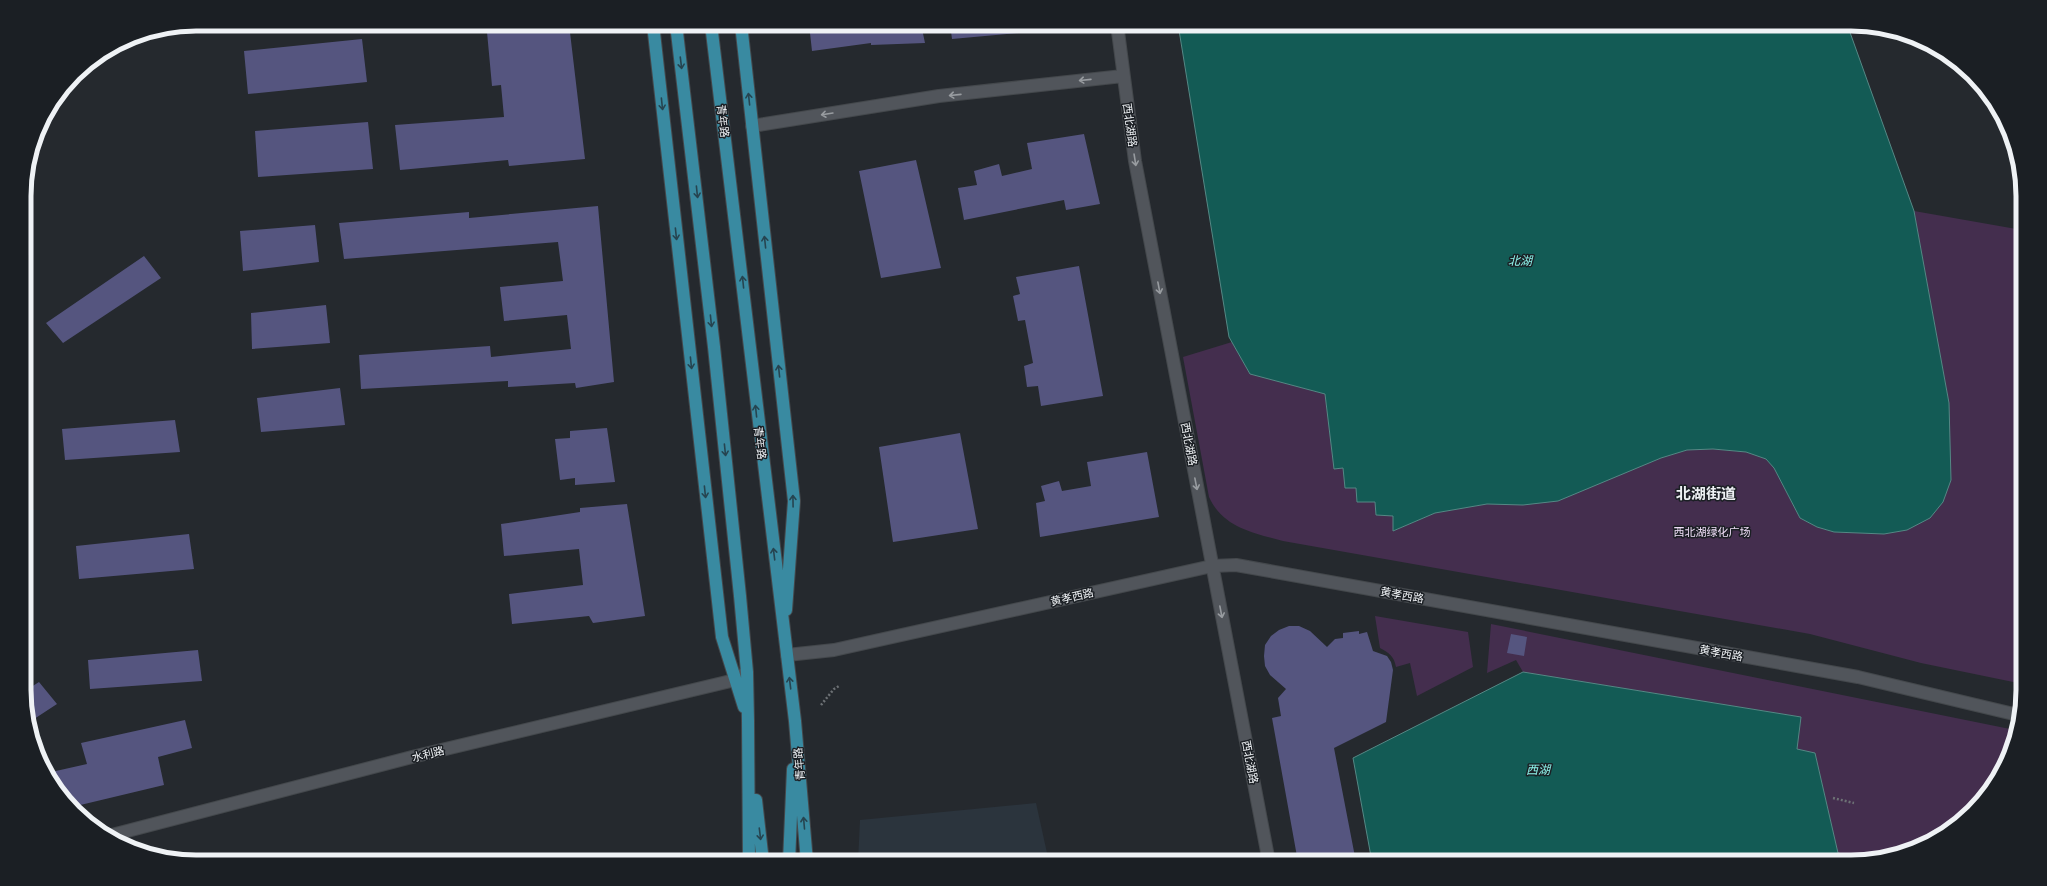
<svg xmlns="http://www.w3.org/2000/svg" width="2047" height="886" font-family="'Titillium Web','Noto Sans SC',sans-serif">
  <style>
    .built { fill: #2b343d }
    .green { fill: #442e4e }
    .water { fill: #135b55; stroke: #558885 }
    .building { fill: #55557f }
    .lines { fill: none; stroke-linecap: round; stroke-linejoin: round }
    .minor-casing { stroke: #44484c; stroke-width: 14 }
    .major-casing { stroke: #44484c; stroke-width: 14 }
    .path { stroke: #6d7175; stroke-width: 2.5; stroke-dasharray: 2 2; stroke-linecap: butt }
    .minor { stroke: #51555b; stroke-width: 12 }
    .major { stroke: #398aa1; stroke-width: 12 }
    .oneway { stroke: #264450 }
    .oneway2 { stroke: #989ca0 }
    .labels { text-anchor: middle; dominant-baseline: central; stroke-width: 3; stroke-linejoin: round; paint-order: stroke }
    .street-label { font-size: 11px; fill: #eff2f5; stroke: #1b1f24 }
    .park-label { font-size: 11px; fill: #efddf7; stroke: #1b1f24 }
    .water-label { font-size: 12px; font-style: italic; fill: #8ef4eb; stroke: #1b1f24 }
    .district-label { font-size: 15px; font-weight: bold; fill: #eff2f5; stroke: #1b1f24 }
    .rim { fill: none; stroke: #eff2f5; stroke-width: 5 }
  </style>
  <rect width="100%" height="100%" fill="#25292e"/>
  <path class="built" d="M 1036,803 L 1049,862 L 858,862 L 860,820 Z"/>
  <path class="green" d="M 1914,211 L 2022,230 L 2023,684 L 1921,663 L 1810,634 L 1283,541 C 1254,533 1223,528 1209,497 L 1183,357 L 1232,342 L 1250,374 L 1325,394 L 1334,468 L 1343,468 L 1345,488 L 1356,488 L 1393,515 L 1393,531 L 1435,513 L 1487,504 L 1523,505 L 1609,478 L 1661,458 L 1687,450 L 1713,449 L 1746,452 L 1766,459 L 1774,468 L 1800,518 L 1817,527 L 1834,532 L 1884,534 L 1907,530 L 1949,403 Z
    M 1375,616 L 1468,632 L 1473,667 L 1417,696 L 1410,663 L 1396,667 C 1394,656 1389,653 1380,648 Z
    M 1491,624 L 2015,730 L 2010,756 L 1987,795 L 1947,833 L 1907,853 L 1873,860 L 1838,854 L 1815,753 L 1797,749 L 1801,717 L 1523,672 L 1516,660 L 1487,673 Z"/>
  <path class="water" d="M 1178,24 L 1847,24 L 1914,211 L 1949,403 L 1951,480 L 1943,502 L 1930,518 L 1907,530 L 1884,534 L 1834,532 L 1817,527 L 1800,518 L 1774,468 L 1766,459 L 1746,452 L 1713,449 L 1687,450 L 1661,458 L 1558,501 L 1523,505 L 1487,504 L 1435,513 L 1393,531 L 1393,516 L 1376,515 L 1375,502 L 1357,502 L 1356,488 L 1345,488 L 1343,468 L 1334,469 L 1325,394 L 1250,374 L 1229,337 Z
    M 1523,672 L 1801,717 L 1797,749 L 1815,753 L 1838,853 L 1873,860 L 1862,862 L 1372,862 L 1353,758 Z"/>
  <path class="building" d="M 569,24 L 585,159 L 509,166 L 508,160 L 400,170 L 395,125 L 504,117 L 501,85 L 492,86 L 487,32 Z
    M 809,24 L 921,24 L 925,43 L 871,45 L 871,43 L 812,51 Z
    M 950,24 L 1019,24 L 1019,33 L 952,39 Z
    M 362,39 L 367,82 L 248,94 L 244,51 Z
    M 368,122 L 373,169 L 258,177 L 255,131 Z
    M 1084,134 L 1100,204 L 1066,210 L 1064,200 L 964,220 L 958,188 L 977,185 L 974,171 L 999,164 L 1002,176 L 1032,169 L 1027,143 Z
    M 916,160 L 941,268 L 881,278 L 859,171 Z
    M 598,206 L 614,382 L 576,388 L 575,383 L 508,387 L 508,381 L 361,389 L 359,355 L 490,346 L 491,357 L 571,349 L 567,315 L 504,321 L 500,287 L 563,281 L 558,242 L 344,259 L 339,223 L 469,212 L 469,218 Z
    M 315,225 L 319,262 L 243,271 L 240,231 Z
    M 144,256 L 161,278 L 63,343 L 46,323 Z
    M 1079,266 L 1103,396 L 1041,406 L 1038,386 L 1027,387 L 1024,366 L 1033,363 L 1025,320 L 1018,321 L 1013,296 L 1020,294 L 1016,277 Z
    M 326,305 L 330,343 L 252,349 L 251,313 Z
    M 340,388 L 345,425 L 261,432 L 257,398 Z
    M 175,420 L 180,452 L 65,460 L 62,429 Z
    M 607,428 L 615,482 L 575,485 L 575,478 L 560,480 L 555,439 L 570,438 L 570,431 Z
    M 960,433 L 978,529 L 893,542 L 879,447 Z
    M 1147,452 L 1159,517 L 1040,537 L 1036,503 L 1045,501 L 1041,486 L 1059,481 L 1062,491 L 1091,486 L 1087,462 Z
    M 627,504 L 645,616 L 593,623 L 589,616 L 512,624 L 509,594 L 583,585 L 579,549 L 504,556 L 501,524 L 580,512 L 580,508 Z
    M 189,534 L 194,569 L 79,579 L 76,546 Z
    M 1289,626 L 1299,626 L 1310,631 L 1327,647 L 1335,639 L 1343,638 L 1343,633 L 1359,631 L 1359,634 L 1367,632 L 1373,651 L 1387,656 L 1391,662 L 1393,670 L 1386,722 L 1334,748 L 1356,862 L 1298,862 L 1272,718 L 1281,716 L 1278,698 L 1286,689 L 1270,675 L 1265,666 L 1264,656 L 1265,645 L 1271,636 L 1279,630 Z
    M 1511,634 L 1527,637 L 1524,656 L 1507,653 Z
    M 198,650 L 202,681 L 90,689 L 88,660 Z
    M 39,682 L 57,704 L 28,723 L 26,713 L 25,691 Z
    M 185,720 L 192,748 L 158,757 L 164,785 L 72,807 L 60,795 L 47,773 L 87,764 L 81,743 Z"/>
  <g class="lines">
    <g class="minor-casing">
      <path id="minor" d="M 1117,24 L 1135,161 L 1269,862
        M 752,126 L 939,96 L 1123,76
        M 787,655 L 834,650 L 1212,566 L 1236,565 L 1858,677 L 2018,715
        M 108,836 L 412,757 L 735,680 L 744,674"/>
    </g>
    <g class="major-casing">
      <path id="major" d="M 653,24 L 722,637 L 744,707
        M 676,24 L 714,347 L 740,596 L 747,672 L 748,721 L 749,862
        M 711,24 L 795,721 L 807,862
        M 741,24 L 794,501 L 786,610
        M 756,800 L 763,862
        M 789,862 L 793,769"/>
    </g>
    <path class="path" d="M 821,705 L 834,689 L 839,686
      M 1833,798 L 1854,803"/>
    <use href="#minor" class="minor"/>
    <use href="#major" class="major"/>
  </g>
  <defs><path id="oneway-shaft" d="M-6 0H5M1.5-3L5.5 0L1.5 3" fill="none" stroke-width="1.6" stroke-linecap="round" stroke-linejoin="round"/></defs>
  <g class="oneway">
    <use href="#oneway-shaft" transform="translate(681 63) rotate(83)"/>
    <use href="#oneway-shaft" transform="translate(749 99) rotate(-96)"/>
    <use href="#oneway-shaft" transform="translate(662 104) rotate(84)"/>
    <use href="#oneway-shaft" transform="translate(697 192) rotate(84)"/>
    <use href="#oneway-shaft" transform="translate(676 234) rotate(84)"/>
    <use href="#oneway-shaft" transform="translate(765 242) rotate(-96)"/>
    <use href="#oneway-shaft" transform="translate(743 282) rotate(-96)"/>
    <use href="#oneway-shaft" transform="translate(711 321) rotate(84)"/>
    <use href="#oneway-shaft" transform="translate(691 363) rotate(84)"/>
    <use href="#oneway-shaft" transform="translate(779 371) rotate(-96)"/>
    <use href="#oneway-shaft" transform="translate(756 411) rotate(-96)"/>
    <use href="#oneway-shaft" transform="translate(725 450) rotate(84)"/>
    <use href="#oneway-shaft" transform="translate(705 492) rotate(84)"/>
    <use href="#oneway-shaft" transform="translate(793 501) rotate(-91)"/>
    <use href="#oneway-shaft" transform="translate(774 554) rotate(-97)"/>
    <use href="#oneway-shaft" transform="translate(790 683) rotate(-97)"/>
    <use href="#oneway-shaft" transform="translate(804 823) rotate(-95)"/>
    <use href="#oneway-shaft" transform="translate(760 834) rotate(83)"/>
  </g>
  <g class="oneway2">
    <use href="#oneway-shaft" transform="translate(1085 80) rotate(174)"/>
    <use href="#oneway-shaft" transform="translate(955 95) rotate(174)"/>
    <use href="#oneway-shaft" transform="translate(827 114) rotate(171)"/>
    <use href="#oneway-shaft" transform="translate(1135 160) rotate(81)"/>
    <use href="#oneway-shaft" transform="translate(1159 288) rotate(79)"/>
    <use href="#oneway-shaft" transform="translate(1196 484) rotate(79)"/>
    <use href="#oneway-shaft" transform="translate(1221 612) rotate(79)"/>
  </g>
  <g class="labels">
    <g class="street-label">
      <text transform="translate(723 121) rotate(83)">青年路</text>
      <text transform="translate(1130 125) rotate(82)">西北湖路</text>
      <text transform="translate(760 443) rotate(83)">青年路</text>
      <text transform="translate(1189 444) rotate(79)">西北湖路</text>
      <text transform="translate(1402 595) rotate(10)">黄孝西路</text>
      <text transform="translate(1072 597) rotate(-13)">黄孝西路</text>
      <text transform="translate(1721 653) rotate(10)">黄孝西路</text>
      <text transform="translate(428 754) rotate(-14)">水利路</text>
      <text transform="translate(1250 762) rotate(79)">西北湖路</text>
      <text transform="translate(799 764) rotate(-95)">青年路</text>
    </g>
    <g class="park-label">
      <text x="1712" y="532">西北湖绿化广场</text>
    </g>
    <g class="water-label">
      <text x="1520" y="260">北湖</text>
      <text x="1538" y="769">西湖</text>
    </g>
    <g class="district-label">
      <text x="1706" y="493">北湖街道</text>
    </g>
  </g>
  <path d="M0 0H2047V886H0ZM196 31H1851A165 165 0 0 1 2016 196V690A165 165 0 0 1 1851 855H196A165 165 0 0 1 31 690V196A165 165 0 0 1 196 31Z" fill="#1b1f24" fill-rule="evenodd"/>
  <path class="rim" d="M196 31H1851A165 165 0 0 1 2016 196V690A165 165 0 0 1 1851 855H196A165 165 0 0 1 31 690V196A165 165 0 0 1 196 31Z"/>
</svg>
